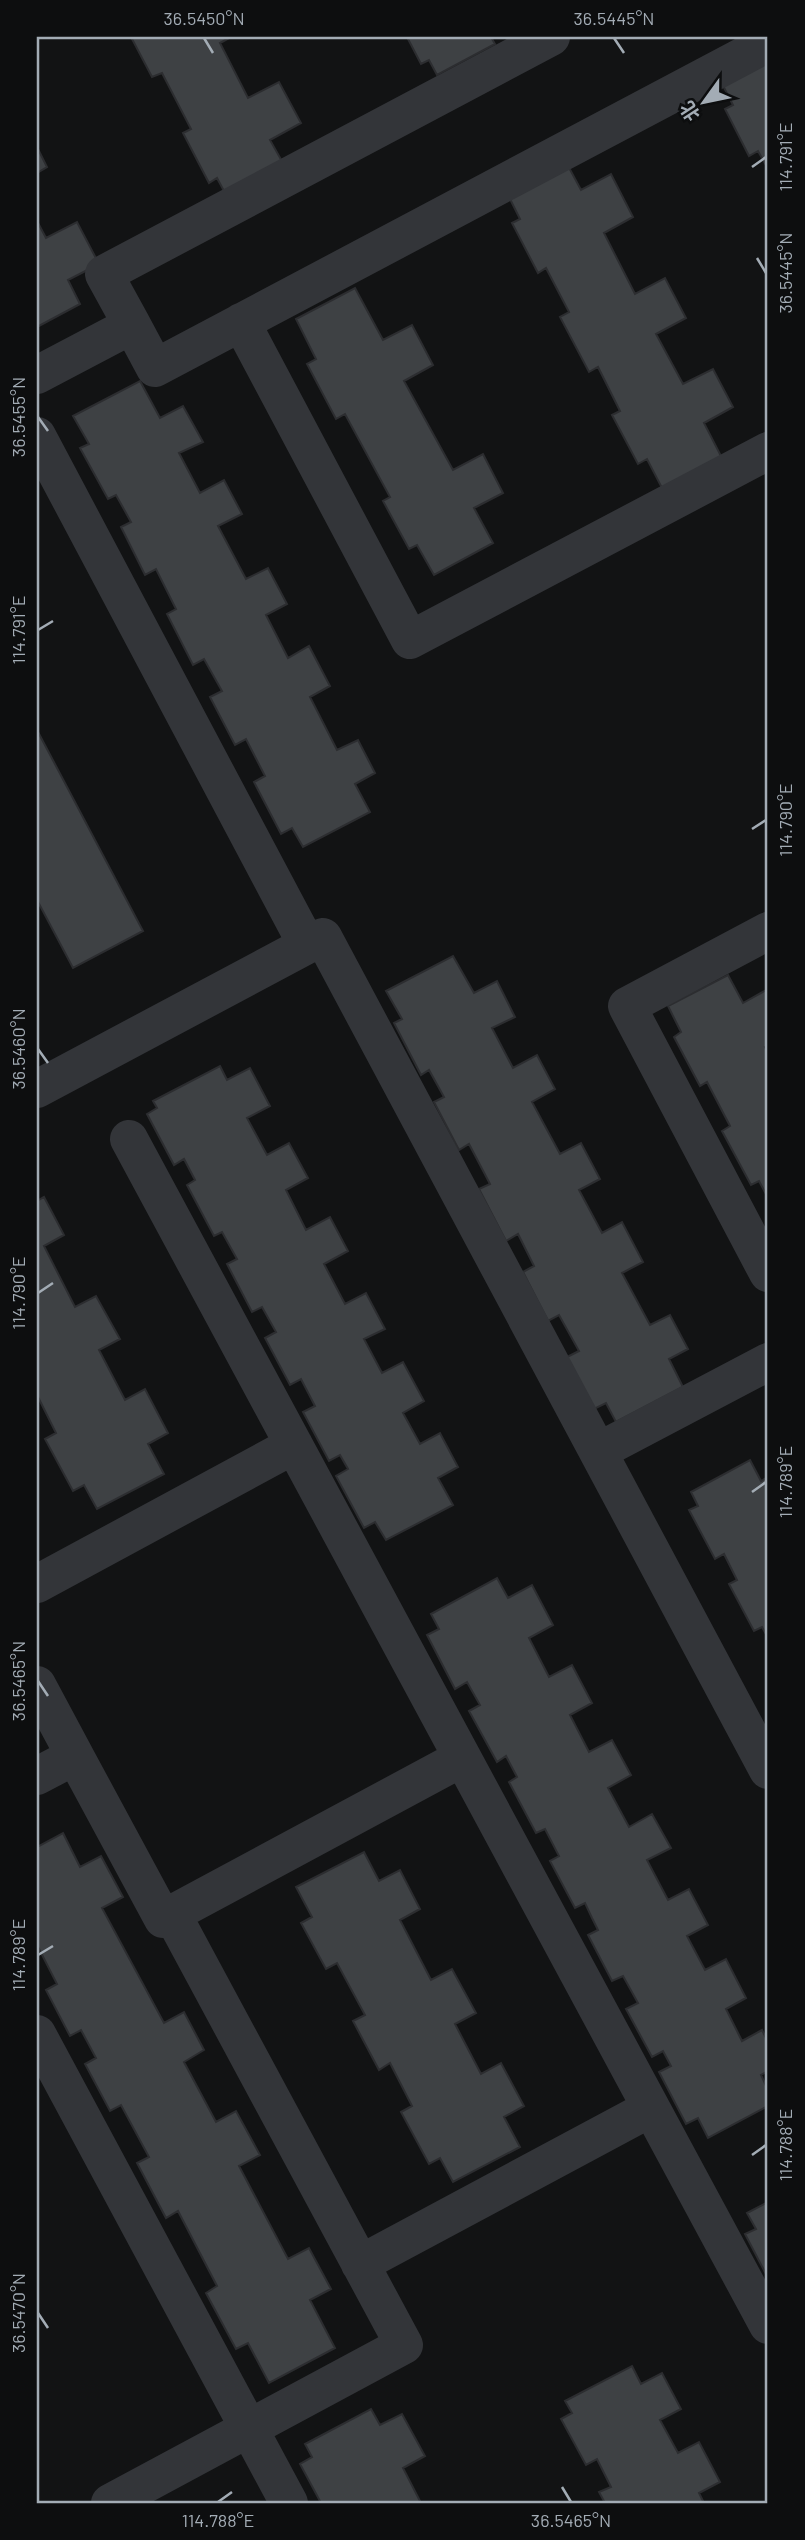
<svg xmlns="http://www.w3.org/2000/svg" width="805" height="2540" font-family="Barlow,'Noto Sans SC',sans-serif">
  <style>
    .building { fill: #3e4144; stroke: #2c2d30; stroke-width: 2 }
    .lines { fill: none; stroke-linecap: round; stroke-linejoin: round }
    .minor { stroke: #333539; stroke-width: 38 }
    .ticks { fill: none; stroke: #a3acb5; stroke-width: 2.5 }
    .neatline { fill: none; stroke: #a3acb5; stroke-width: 2.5 }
    .ticks-label { font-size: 18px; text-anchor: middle; fill: #a3acb5 }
  </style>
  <rect width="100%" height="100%" fill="#121314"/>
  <path class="building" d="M 131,37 L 231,37 L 220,43 L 248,98 L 279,82 L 301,123 L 270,140 L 283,163 L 225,193 L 217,178 L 209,183 L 183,133 L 191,129 L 162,73 L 152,77 Z
    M 407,37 L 491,37 L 495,44 L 437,75 L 429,60 L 421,64 Z
    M 768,54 L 768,169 L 758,151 L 749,156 L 725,109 L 733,105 L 720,80 Z
    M 37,147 L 47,167 L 37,173 Z
    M 566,162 L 581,190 L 611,174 L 633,217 L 604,233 L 635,294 L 665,278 L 686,318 L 656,334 L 683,384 L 713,369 L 733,407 L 704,423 L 722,458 L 663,490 L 647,459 L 638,464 L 612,415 L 620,411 L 598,367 L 589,372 L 560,317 L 569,312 L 546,268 L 538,273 L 512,223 L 520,219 L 507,193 Z
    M 37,221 L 46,238 L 77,222 L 99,264 L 68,280 L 80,304 L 37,327 Z
    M 355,288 L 383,340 L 412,325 L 433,365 L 404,381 L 453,470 L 483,454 L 503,493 L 474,508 L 493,543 L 434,575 L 417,545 L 409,549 L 383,501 L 390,497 L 345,414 L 336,419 L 307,364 L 316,359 L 296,319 Z
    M 140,381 L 160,418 L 183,406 L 203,442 L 179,453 L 200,493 L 224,480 L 242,514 L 218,526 L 246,579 L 268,568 L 287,604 L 266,615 L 288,658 L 309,646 L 330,686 L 310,697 L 337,750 L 358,740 L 375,773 L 355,784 L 370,812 L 303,847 L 292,828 L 281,834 L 254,782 L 265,776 L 246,739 L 235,745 L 210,697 L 222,691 L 204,659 L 193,665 L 167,614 L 176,609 L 156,569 L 145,575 L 121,527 L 131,522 L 116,495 L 108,499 L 80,448 L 89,444 L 73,416 Z
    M 37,730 L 143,931 L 73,968 L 37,900 Z
    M 453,956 L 474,993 L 497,981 L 515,1017 L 492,1028 L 513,1068 L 537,1055 L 555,1089 L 532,1102 L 560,1154 L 581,1143 L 600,1179 L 579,1190 L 602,1233 L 622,1222 L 643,1262 L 622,1273 L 650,1325 L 670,1315 L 688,1349 L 669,1359 L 683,1387 L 616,1422 L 606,1403 L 594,1409 L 567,1357 L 579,1351 L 559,1315 L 548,1321 L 523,1272 L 534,1266 L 518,1234 L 506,1241 L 479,1189 L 490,1184 L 469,1144 L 459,1150 L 434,1102 L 444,1097 L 429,1070 L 421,1075 L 394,1023 L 402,1019 L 386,991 Z
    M 728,975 L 743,1003 L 768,989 L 768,1045 L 765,1047 L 768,1053 L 768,1198 L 759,1181 L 751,1185 L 722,1131 L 730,1126 L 707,1082 L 700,1086 L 674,1037 L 681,1032 L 668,1006 Z
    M 220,1066 L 227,1080 L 250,1068 L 270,1106 L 247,1118 L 267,1155 L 289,1143 L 308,1178 L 286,1190 L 306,1230 L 330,1217 L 348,1251 L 324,1264 L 345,1304 L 366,1293 L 385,1329 L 364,1339 L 382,1373 L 403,1362 L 424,1401 L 403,1413 L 420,1444 L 440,1433 L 458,1467 L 438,1478 L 453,1505 L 386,1540 L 375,1522 L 364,1528 L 336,1476 L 348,1469 L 340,1455 L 329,1461 L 303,1412 L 315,1406 L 301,1379 L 290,1385 L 265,1338 L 276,1332 L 262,1307 L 252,1312 L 227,1264 L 237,1259 L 222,1232 L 214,1236 L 187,1185 L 195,1180 L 184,1159 L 174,1165 L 147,1114 L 157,1108 L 153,1101 Z
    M 44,1197 L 64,1235 L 44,1246 L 75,1307 L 96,1296 L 120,1339 L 99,1350 L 125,1400 L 145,1389 L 168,1433 L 148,1444 L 164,1474 L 97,1509 L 84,1485 L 73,1491 L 45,1439 L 56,1433 L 37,1395 L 37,1201 Z
    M 750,1460 L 761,1481 L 768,1477 L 768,1638 L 762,1627 L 754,1631 L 729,1584 L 737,1580 L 724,1554 L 715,1559 L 689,1510 L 698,1506 L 691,1492 Z
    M 497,1578 L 508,1598 L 532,1585 L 553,1625 L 529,1638 L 549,1677 L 572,1665 L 592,1703 L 570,1715 L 589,1752 L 612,1740 L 631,1775 L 608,1788 L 629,1827 L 652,1814 L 671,1848 L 647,1860 L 668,1900 L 689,1889 L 708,1925 L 687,1936 L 705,1970 L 726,1959 L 746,1998 L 726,2009 L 742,2041 L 762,2030 L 768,2042 L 768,2071 L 761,2075 L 768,2090 L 768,2106 L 708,2138 L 698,2118 L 686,2124 L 659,2072 L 671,2066 L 663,2051 L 652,2057 L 626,2009 L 638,2003 L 623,1976 L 612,1981 L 588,1935 L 598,1930 L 592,1918 L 585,1903 L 575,1908 L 550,1861 L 559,1856 L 545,1829 L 536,1833 L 509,1782 L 517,1777 L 506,1756 L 497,1762 L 469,1711 L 480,1705 L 467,1682 L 455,1689 L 427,1635 L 439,1629 L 431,1614 Z
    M 63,1833 L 80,1867 L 101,1856 L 123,1897 L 102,1908 L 164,2023 L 184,2012 L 204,2050 L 184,2062 L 216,2122 L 236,2111 L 260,2155 L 239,2166 L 288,2259 L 309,2248 L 331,2289 L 310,2300 L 335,2348 L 269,2383 L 248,2343 L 236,2349 L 206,2293 L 217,2286 L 178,2211 L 166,2218 L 137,2163 L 149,2157 L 121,2105 L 110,2111 L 85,2064 L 96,2058 L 81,2030 L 70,2036 L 46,1990 L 57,1984 L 37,1945 L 37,1847 Z
    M 364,1852 L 379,1881 L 400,1870 L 420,1909 L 400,1920 L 431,1980 L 452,1969 L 476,2013 L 455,2024 L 481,2074 L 501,2063 L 524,2106 L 504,2117 L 520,2147 L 453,2182 L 440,2158 L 429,2164 L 401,2112 L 412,2106 L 390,2063 L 379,2070 L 353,2021 L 365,2015 L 337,1963 L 326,1969 L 301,1923 L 312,1917 L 296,1887 Z
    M 768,2202 L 768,2278 L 745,2234 L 756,2229 L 747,2213 Z
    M 632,2366 L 641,2384 L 662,2373 L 681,2409 L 660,2420 L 678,2453 L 699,2442 L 720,2482 L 699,2493 L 704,2503 L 605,2503 L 599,2492 L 611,2487 L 597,2459 L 586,2465 L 561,2419 L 572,2413 L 565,2401 Z
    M 371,2409 L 380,2425 L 402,2414 L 425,2456 L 403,2468 L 421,2503 L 321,2503 L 300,2464 L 312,2457 L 305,2444 Z"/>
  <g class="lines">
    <path class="minor" d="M 241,322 L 410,640 L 768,451
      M 132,325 L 104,274 L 551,37
      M 37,375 L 132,325 L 155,368 L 768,43
      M 37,436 L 307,945 L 323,937 L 768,1770
      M 768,931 L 627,1006 L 768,1273
      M 37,1089 L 307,945
      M 129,1139 L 768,2325
      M 599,1451 L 768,1362
      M 37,1584 L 294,1445
      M 37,1685 L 75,1756
      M 37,1776 L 75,1756 L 163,1919 L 172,1914 L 404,2345 L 110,2503
      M 172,1914 L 462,1758
      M 37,2034 L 289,2503
      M 360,2264 L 651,2108"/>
  </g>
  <path class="ticks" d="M 204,38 L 213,53M 614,38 L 624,53M 752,167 L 766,157M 757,258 L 766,273M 38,417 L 48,431M 38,630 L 53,621M 752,829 L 766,820M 38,1049 L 48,1063M 38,1293 L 53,1283M 752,1492 L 766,1482M 38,1681 L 48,1696M 38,1955 L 53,1946M 752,2155 L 766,2145M 38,2313 L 48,2328M 562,2487 L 571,2502M 218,2502 L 232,2492"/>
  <rect width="805" height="2540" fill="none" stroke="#0d0e0f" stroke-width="77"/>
  <g transform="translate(704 102) rotate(237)" stroke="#0d0e0f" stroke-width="5" paint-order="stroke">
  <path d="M0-5L12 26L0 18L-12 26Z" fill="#a3acb5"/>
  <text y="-10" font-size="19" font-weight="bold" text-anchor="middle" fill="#a3acb5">北</text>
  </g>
  <rect x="38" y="38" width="728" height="2464" class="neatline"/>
  <g class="ticks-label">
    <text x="204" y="25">36.5450°N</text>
    <text x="614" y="25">36.5445°N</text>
    <text transform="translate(786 157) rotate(-90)" y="6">114.791°E</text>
    <text transform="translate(786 273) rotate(-90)" y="6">36.5445°N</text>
    <text transform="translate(19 417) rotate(-90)" y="6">36.5455°N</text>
    <text transform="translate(19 630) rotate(-90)" y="6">114.791°E</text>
    <text transform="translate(786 820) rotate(-90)" y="6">114.790°E</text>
    <text transform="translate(19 1049) rotate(-90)" y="6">36.5460°N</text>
    <text transform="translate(19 1293) rotate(-90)" y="6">114.790°E</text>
    <text transform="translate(786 1482) rotate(-90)" y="6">114.789°E</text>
    <text transform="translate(19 1681) rotate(-90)" y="6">36.5465°N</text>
    <text transform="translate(19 1955) rotate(-90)" y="6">114.789°E</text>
    <text transform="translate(786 2145) rotate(-90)" y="6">114.788°E</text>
    <text transform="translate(19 2313) rotate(-90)" y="6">36.5470°N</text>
    <text x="218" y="2527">114.788°E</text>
    <text x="571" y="2527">36.5465°N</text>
  </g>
</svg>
